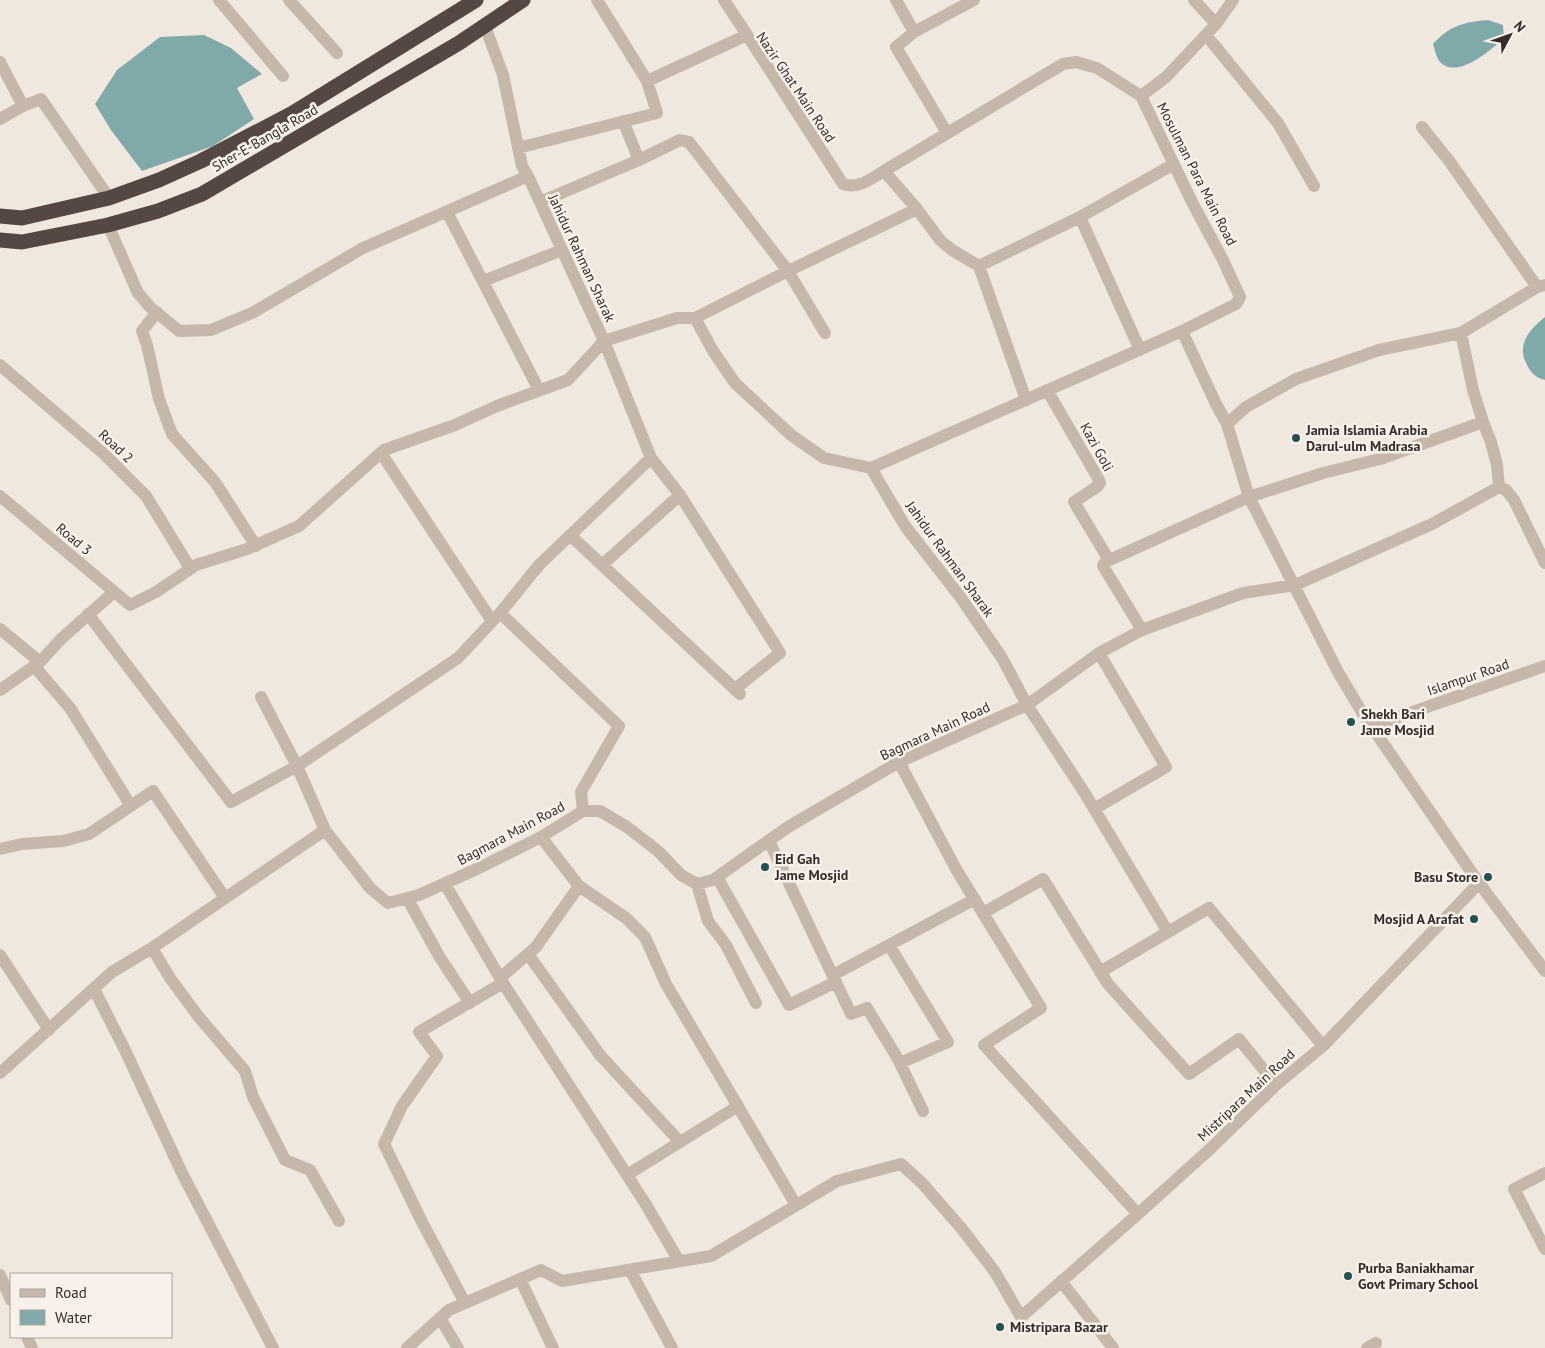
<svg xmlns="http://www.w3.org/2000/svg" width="1545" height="1348" font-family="'PT Sans',sans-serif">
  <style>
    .water { fill: #80a9a9 }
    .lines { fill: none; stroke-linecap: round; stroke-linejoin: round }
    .minor { stroke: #c6b7ab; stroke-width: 12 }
    .highway { stroke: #554741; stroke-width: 15 }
    .poi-dot { fill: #235052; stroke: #f8f1ea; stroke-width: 2 }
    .labels { text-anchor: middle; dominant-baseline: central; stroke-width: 5; stroke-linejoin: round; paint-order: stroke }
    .street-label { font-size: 14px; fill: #352d29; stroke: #f8f1ea }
    .poi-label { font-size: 14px; font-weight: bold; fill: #352d29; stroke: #f8f1ea; text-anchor: start }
  </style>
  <rect width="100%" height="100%" fill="#f0e7de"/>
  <path class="water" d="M 1488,20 L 1503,25 L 1504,38 C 1491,50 1457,80 1440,62 C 1436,57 1435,50 1433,44 C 1449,26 1464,22 1488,20 Z
    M 204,35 L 231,48 L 262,74 L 237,88 L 254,119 L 213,146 L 142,171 L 111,130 L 95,104 L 117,70 L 160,37 Z
    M 1545,317 L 1545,380 C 1536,378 1531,373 1527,365 C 1516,345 1529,330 1545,317 Z"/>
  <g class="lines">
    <path class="minor" d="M 219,0 L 283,76
      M 289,0 L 337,53
      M 597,0 L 647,81 L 747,35 L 843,184 C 857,190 872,178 884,171
      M 724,0 L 747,35
      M 896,0 L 914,32 L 896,47 L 947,133
      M 1194,0 L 1216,24
      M 485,26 L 503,75 L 522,166 L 528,176 L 604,341 L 651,458 L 539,565 L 500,613 L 458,658 L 297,766 L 325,830 L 370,888 L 388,903 L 419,895 L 479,868 L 541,837 L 583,811 L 600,811 L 627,827 L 658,851 L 681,875 L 697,884 L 713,880 L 788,827 L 899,762 L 1027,705 L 1099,653 L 1142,630 L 1243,593 L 1295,585 L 1432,524 L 1499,487 L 1506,490 L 1514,500 L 1545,563
      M 914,32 L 974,0
      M 1206,35 L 1278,123 L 1314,186
      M 0,62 L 23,106 L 41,99 L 109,198
      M 0,119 L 23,106
      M 1422,127 L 1450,162 L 1537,287
      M 518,148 L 657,113 L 647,81
      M 639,160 L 680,140 L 689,142 L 788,271 L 825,333
      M 540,202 L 639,160 L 623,121
      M 917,209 L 940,240 L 952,250 L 979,266 L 1026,400
      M 447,212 L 539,390
      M 1080,217 L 1174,164
      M 108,225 L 138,293 L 150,307 L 179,331 L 211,330 L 252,313 L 363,248 L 528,176
      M 979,266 L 1080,217 L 1140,350
      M 483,281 L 562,250
      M 157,312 L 142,331 L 147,345 L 159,399 L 172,434 L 215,482 L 256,546
      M 695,318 L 788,271 L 917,209 L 884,171 L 1063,64 L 1076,62 L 1097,68 L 1141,96
      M 1182,331 L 1216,404 L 1227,424 L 1249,497 L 1338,672 L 1363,714 L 1479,883 L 1545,971
      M 1461,333 L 1473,390 L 1483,422 L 1491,442 L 1497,465 L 1499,487
      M 0,365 L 104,454 L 146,496 L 190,568
      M 1047,390 L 1099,480 L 1100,483 L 1098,486 L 1074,502 L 1109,560
      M 1227,424 L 1246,407 L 1296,379 L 1379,350 L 1461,333 L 1537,287 L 1545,285
      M 381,453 L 492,621
      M 651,458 L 680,495 L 780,653 L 735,689
      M 871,468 L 1182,331 L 1236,304 L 1240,297 L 1223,260 L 1192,202 L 1141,96 L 1166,77 L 1216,24 L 1233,0
      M 0,496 L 130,605 L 156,592 L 196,565 L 247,549 L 299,526 L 384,450 L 455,425 L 497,406 L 568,380 L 604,341 L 677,318 L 695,318 L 713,351 L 735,383 L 791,435 L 824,458 L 871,468 L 905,526 L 961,598 L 1002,658 L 1027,705 L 1084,792 L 1168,932 L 1209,908 L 1323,1046
      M 570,535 L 740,694
      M 602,565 L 680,495
      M 500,613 L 619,726 L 581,792 L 583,811
      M 88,614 L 231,802 L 297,766 L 261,697
      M 0,629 L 40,662
      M 1142,630 L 1103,566 L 1105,562 L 1249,497 L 1323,473 L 1380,459 L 1483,422
      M 34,666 L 70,708 L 131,806
      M 0,690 L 40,662 L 61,639 L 114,592
      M 1372,726 L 1545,666
      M 899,762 L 956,869 L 1041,1008 L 984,1045 L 1138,1214
      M 1094,809 L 1166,767 L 1099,653
      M 769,841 L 851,1014 L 867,1008 L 898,1059 L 923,1111
      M 0,849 L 22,844 L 63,841 L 89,834 L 153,791 L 225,898
      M 717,877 L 789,1005 L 836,982
      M 445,884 L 503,983
      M 697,884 L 708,921 L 726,945 L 756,1003
      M 579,886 L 626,918 L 645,937 L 666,984 L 796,1205
      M 407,898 L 439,956 L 470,1003
      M 983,913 L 1043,879 L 1108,984 L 1189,1074 L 1239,1039 L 1276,1085
      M 889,945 L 948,1042 L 900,1063
      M 152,948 L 170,978 L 198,1016 L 245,1071 L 253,1097 L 285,1160 L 310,1170 L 339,1221
      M 528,954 L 600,1055 L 680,1142
      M 0,955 L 49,1030
      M 1100,972 L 1168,932
      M 833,975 L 975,899
      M 500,978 L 536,947 L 579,886 L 541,837
      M 94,989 L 125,1050 L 182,1173 L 273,1348
      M 0,1073 L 112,972 L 152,948 L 325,830
      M 1545,1173 L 1514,1189 L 1545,1249
      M 627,1175 L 738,1106
      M 630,1270 L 672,1348
      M 0,1275 L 11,1300
      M 520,1279 L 553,1348
      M 1061,1281 L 1113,1348
      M 465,1303 L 422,1222 L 384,1144 L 402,1106 L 437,1056 L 419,1032 L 503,983 L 645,1203 L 679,1261
      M 440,1318 L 458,1348
      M 27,1337 L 32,1348
      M 407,1348 L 449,1310 L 541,1270 L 562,1281 L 711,1256 L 837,1181 L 901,1164 L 922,1183 L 962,1229 L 995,1272 L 1021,1317 L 1138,1214 L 1210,1149 L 1276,1085 L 1323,1046 L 1479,883
      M 1367,1348 L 1376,1343"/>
    <path class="highway" d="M 0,216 L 22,218 L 109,198 L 159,180 L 201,161 L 293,113 L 476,0
      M 0,240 L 22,242 L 108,225 L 158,211 L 202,194 L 459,43 L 523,0"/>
  </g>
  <g class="poi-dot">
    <circle cx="1296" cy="438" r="5"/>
    <circle cx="1351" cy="722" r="5"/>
    <circle cx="765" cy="867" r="5"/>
    <circle cx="1488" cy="877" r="5"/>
    <circle cx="1474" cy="919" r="5"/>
    <circle cx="1348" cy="1276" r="5"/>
    <circle cx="1000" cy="1327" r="5"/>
  </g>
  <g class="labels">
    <g class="street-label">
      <text transform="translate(796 87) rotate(56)">Nazir Ghat Main Road</text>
      <text transform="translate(265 138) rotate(-30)">Sher-E-Bangla Road</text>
      <text transform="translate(1197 174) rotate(63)">Mosulman Para Main Road</text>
      <text transform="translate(582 258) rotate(65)">Jahidur Rahman Sharak</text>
      <text transform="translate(116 446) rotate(43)">Road 2</text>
      <text transform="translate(1097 447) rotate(61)">Kazi Goli</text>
      <text transform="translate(74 539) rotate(40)">Road 3</text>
      <text transform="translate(950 559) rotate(54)">Jahidur Rahman Sharak</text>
      <text transform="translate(1468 677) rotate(-19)">Islampur Road</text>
      <text transform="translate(935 731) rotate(-25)">Bagmara Main Road</text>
      <text transform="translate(511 833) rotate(-28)">Bagmara Main Road</text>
      <text transform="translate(1246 1095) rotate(-43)">Mistripara Main Road</text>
    </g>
    <g class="poi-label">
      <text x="1306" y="430">Jamia Islamia Arabia<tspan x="1306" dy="16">Darul-ulm Madrasa</tspan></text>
      <text x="1361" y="714">Shekh Bari<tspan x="1361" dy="16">Jame Mosjid</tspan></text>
      <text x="775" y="859">Eid Gah<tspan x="775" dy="16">Jame Mosjid</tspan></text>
      <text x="1478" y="877" text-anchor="end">Basu Store</text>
      <text x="1464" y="919" text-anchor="end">Mosjid A Arafat</text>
      <text x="1358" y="1268">Purba Baniakhamar<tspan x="1358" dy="16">Govt Primary School</tspan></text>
      <text x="1010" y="1327">Mistripara Bazar</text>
    </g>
  </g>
  <rect x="10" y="1273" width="162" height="65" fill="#f8f1ea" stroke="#aaa39d"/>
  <rect x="20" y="1289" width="25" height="8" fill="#c6b7ab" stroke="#aaa39d"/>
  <text x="55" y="1298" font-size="15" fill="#352d29">Road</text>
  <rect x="20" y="1310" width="25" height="15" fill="#80a9a9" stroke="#aaa39d"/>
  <text x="55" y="1323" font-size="15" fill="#352d29">Water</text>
  <g transform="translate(1510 35) rotate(49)" stroke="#f8f1ea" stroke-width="4" paint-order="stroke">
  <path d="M0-4L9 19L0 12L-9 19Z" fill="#352d29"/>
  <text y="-8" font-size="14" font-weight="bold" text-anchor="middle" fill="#352d29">N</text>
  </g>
</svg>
